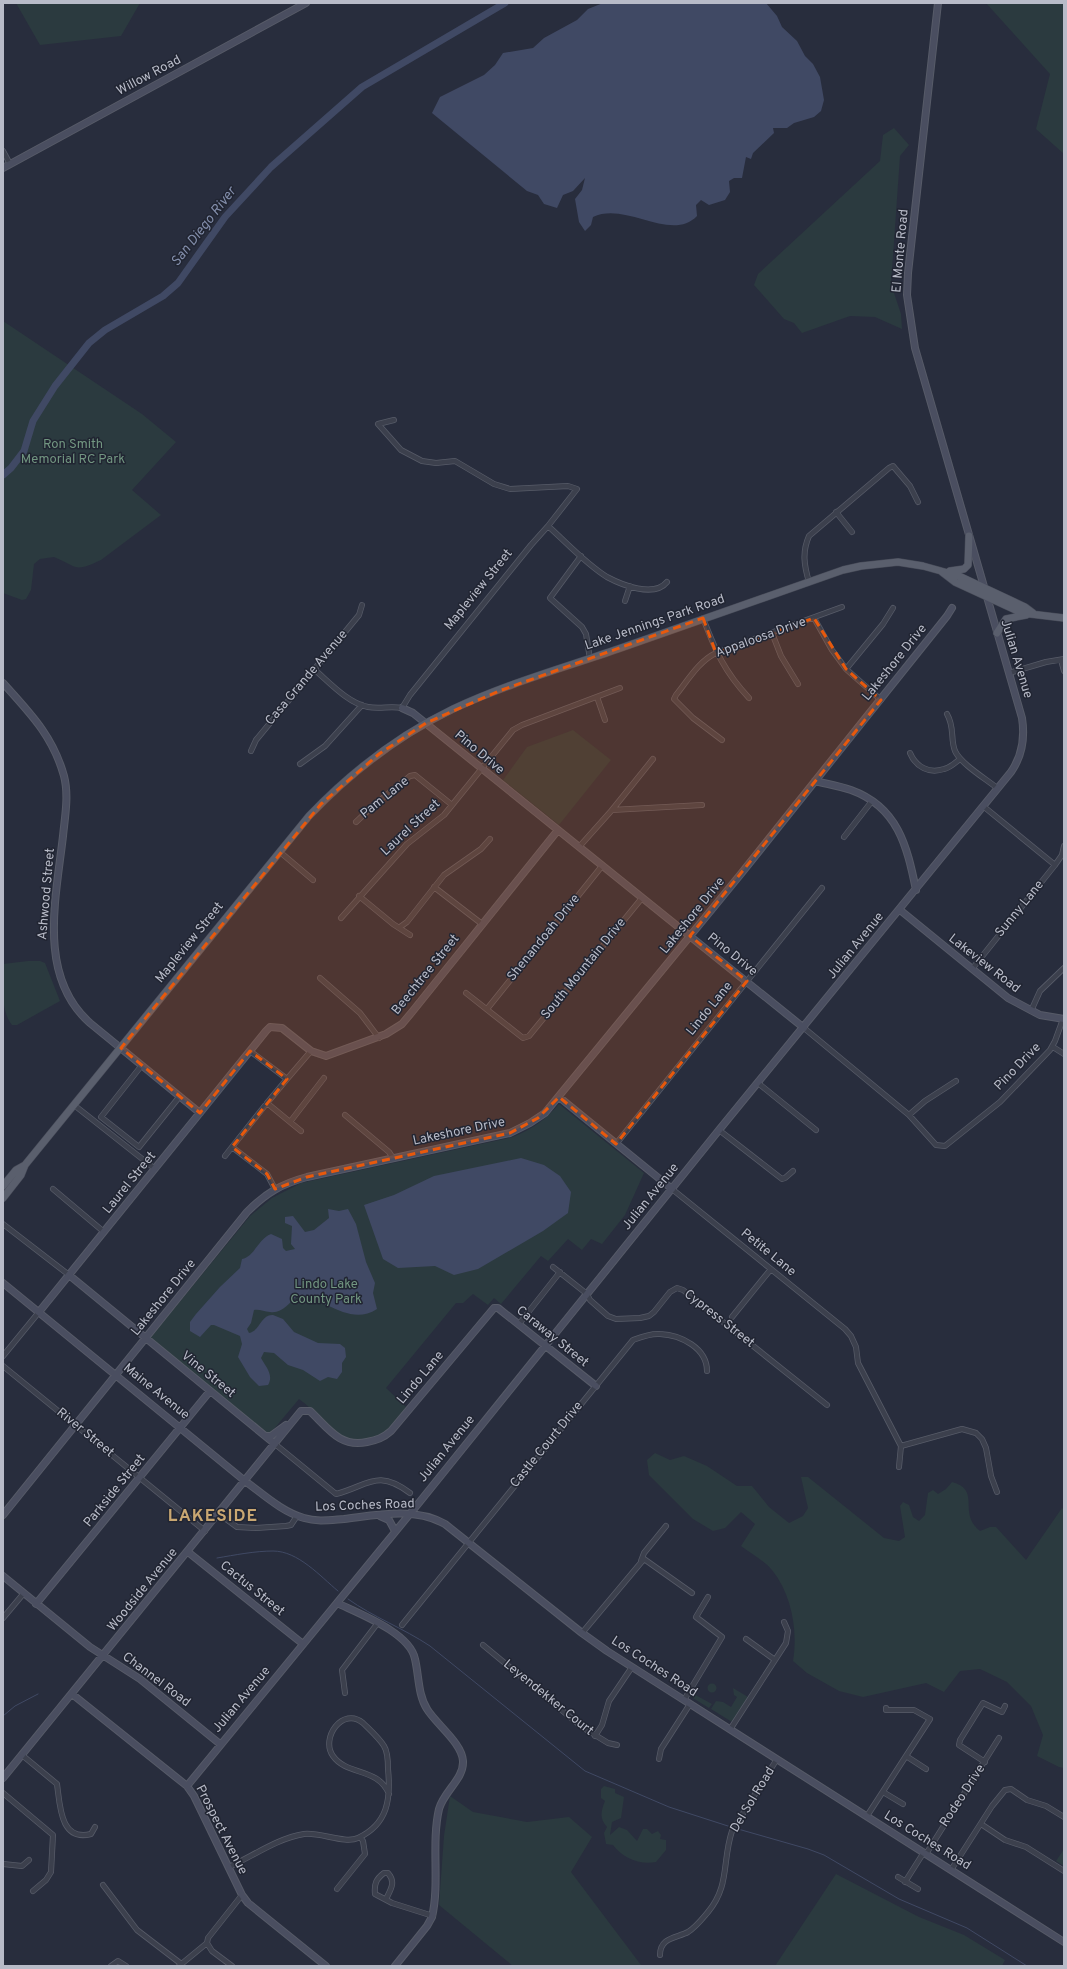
<svg xmlns="http://www.w3.org/2000/svg" width="1067" height="1969" font-family="Overpass,sans-serif">
  <style>
    .green { fill: #2b3a3f }
    .water { fill: #404964 }
    .lines { fill: none; stroke-linecap: round; stroke-linejoin: round }
    .stream { stroke: #404964; stroke-width: 1 }
    .river { stroke: #404964; stroke-width: 7 }
    .street-casing { stroke: #575b68; stroke-width: 6 }
    .secondary-casing { stroke: #575b68; stroke-width: 8 }
    .primary-casing { stroke: #454956; stroke-width: 8 }
    .street { stroke: #3c404d; stroke-width: 4.5 }
    .secondary { stroke: #4a4e60; stroke-width: 6 }
    .primary { stroke: #5a5f6d; stroke-width: 7 }
    .marked { fill: #e8590c; fill-opacity: 0.2; stroke: #e8590c; stroke-width: 3; stroke-dasharray: 8 5; stroke-linejoin: round }
    .labels { text-anchor: middle; dominant-baseline: central; stroke-width: 3; stroke-linejoin: round; paint-order: stroke }
    .street-label { font-size: 13px; fill: #b8bbc8; stroke: #212532 }
    .park-label { font-size: 13px; fill: #729681; stroke: #212532 }
    .water-label { font-size: 14px; font-style: italic; fill: #838eab; stroke: #212532 }
    .district-label { font-size: 17px; font-weight: bold; letter-spacing: 1px; fill: #c9a772; stroke: #212532 }
  </style>
  <rect width="100%" height="100%" fill="#282d3d"/>
  <path class="green" d="M 16,3 L 140,3 L 121,36 L 40,45 Z
    M 986,3 L 1064,3 L 1064,154 L 1036,129 L 1050,74 Z
    M 894,128 L 909,145 L 900,156 L 891,284 L 901,314 L 902,329 L 875,317 L 850,316 L 802,333 L 794,323 L 784,319 L 754,285 L 758,274 L 880,161 L 883,135 Z
    M 3,321 L 142,414 L 176,442 L 132,490 L 161,515 L 101,560 C 73,573 79,567 54,557 L 40,559 L 34,564 L 31,590 L 26,599 L 22,600 L 3,593 Z
    M 573,730 L 611,760 L 559,825 L 503,780 L 527,747 Z
    M 28,961 L 40,961 L 45,963 L 60,1001 L 17,1025 L 12,1025 C 0,1010 3,984 3,964 Z
    M 559,1104 L 644,1173 L 625,1215 L 602,1244 L 591,1239 L 582,1250 L 568,1239 L 548,1261 L 541,1256 L 501,1304 L 494,1298 L 488,1305 L 473,1294 L 463,1303 L 456,1303 L 386,1388 L 407,1408 C 391,1428 388,1437 361,1440 C 355,1440 349,1440 343,1437 C 327,1427 315,1410 299,1399 L 269,1435 L 150,1338 L 250,1216 L 272,1198 L 301,1183 L 513,1137 C 534,1128 544,1121 559,1104 Z
    M 655,1453 L 670,1460 L 684,1456 L 707,1466 L 737,1486 L 752,1486 L 769,1507 L 789,1523 L 803,1516 L 808,1508 L 801,1477 L 808,1477 L 884,1538 L 899,1541 L 905,1537 L 900,1506 L 903,1502 L 909,1505 L 913,1517 L 919,1521 L 925,1515 L 928,1493 L 933,1490 L 938,1494 L 946,1489 L 952,1482 C 982,1490 957,1513 980,1531 L 990,1527 L 996,1527 L 1026,1560 L 1062,1508 L 1064,1510 L 1064,1768 L 1059,1767 L 1037,1756 L 1043,1735 L 1031,1706 L 1007,1682 L 980,1669 L 960,1671 L 944,1692 L 926,1683 L 863,1697 L 839,1691 L 807,1673 L 793,1661 C 798,1631 792,1595 772,1570 C 765,1561 750,1553 741,1546 L 755,1524 L 741,1512 L 725,1528 L 713,1531 L 693,1519 L 649,1475 L 647,1460 Z
    M707.5 1688a4.5 4.5 0 1 1 9 0a4.5 4.5 0 1 1-9 0Z
    M 733,1688 L 748,1697 L 732,1722 L 711,1709 L 716,1701 L 723,1702 L 731,1707 L 737,1697 L 734,1695 Z
    M 690,1692 L 712,1704 L 709,1708 L 688,1695 Z
    M 604,1786 L 615,1789 L 615,1793 L 624,1797 L 621,1818 L 612,1822 L 610,1835 L 619,1827 L 627,1830 L 637,1841 L 643,1829 L 647,1829 L 652,1834 L 658,1831 L 661,1835 L 660,1839 L 666,1840 L 666,1850 L 656,1862 C 639,1865 623,1858 613,1845 L 606,1844 L 604,1833 L 607,1827 C 599,1818 601,1811 605,1801 L 601,1798 L 601,1789 Z
    M 450,1796 L 473,1812 L 527,1822 L 569,1817 L 592,1837 L 571,1872 L 641,1965 L 640,1966 L 513,1966 L 439,1905 L 444,1836 Z
    M 1064,1849 L 1064,1866 L 1056,1861 Z
    M 836,1874 L 919,1917 L 964,1935 L 1005,1960 L 1002,1966 L 775,1966 Z"/>
  <path class="water" d="M 603,3 L 766,3 L 777,16 L 782,27 L 797,41 L 805,56 L 813,64 L 820,77 L 824,100 L 821,111 L 814,117 L 794,123 L 787,128 L 773,128 L 774,133 L 753,153 L 751,159 L 746,157 L 742,178 L 734,178 L 729,181 L 730,192 L 725,200 L 709,205 L 701,200 L 696,205 L 697,216 C 671,243 626,201 593,217 L 591,225 L 585,231 L 579,222 L 575,199 L 582,190 L 585,178 L 573,191 L 563,195 L 557,208 L 544,204 L 538,195 L 527,191 L 432,113 L 440,97 L 484,75 L 495,65 L 503,53 L 533,48 L 544,38 L 577,20 L 588,9 Z
    M 521,1158 L 544,1165 L 560,1176 L 571,1192 L 568,1213 L 543,1231 L 478,1269 L 454,1275 L 435,1266 L 398,1268 L 383,1259 L 364,1205 L 394,1195 L 434,1176 Z
    M 328,1209 L 339,1211 L 348,1209 L 356,1224 L 366,1262 L 375,1283 L 373,1293 L 377,1309 C 349,1327 325,1297 297,1296 C 289,1303 282,1314 270,1312 C 264,1312 260,1309 254,1310 L 251,1323 L 247,1329 L 249,1333 C 260,1331 261,1314 273,1315 L 283,1319 L 294,1332 L 305,1337 L 318,1343 L 340,1344 L 345,1348 L 346,1357 L 342,1363 L 342,1372 L 337,1379 L 328,1377 L 320,1381 L 303,1370 L 288,1365 L 274,1353 L 264,1352 L 261,1358 C 266,1367 274,1375 268,1385 L 259,1386 L 250,1377 L 238,1357 L 242,1344 L 240,1336 L 214,1325 L 211,1325 L 200,1337 L 190,1331 L 190,1322 L 196,1314 L 220,1287 L 240,1268 L 242,1259 C 255,1256 258,1239 271,1234 L 282,1239 L 283,1248 L 286,1251 L 295,1249 L 291,1244 L 292,1226 L 285,1223 L 285,1217 L 293,1216 L 305,1232 L 314,1230 L 329,1218 Z"/>
  <g class="lines">
    <path class="stream" d="M 217,1558 C 235,1555 255,1551 273,1551 C 298,1551 320,1576 338,1591
      M 348,1599 C 373,1617 403,1628 430,1646 L 585,1771 L 669,1807 L 731,1827
      M 3,1716 L 15,1706 L 38,1694
      M 738,1829 L 808,1849 L 824,1855 L 899,1899 L 967,1928 L 1027,1966"/>
    <path class="river" d="M 3,475 L 11,468 L 24,451 L 33,421 L 55,386 L 89,343 L 105,330 L 163,296 L 178,283 L 225,217 L 271,167 L 362,87 L 505,3"/>
    <g class="street-casing">
      <path id="street" d="M 3,151 L 10,164
        M 836,512 L 852,532
        M 548,526 C 567,543 586,564 607,577 C 622,585 654,598 667,582
        M 581,556 L 550,598 L 582,627 L 586,634 L 590,659
        M 809,582 C 804,565 802,552 809,536 L 889,468 L 893,466 L 910,486 L 918,502
        M 625,601 L 630,586
        M 703,618 C 716,652 724,671 749,698
        M 814,618 L 832,650 L 846,669 L 881,700
        M 772,633 L 781,656 L 798,684
        M 1061,660 L 1064,671
        M 846,669 L 883,624 L 893,608
        M 315,670 C 330,683 348,703 368,707 C 379,709 391,706 402,708 L 410,695 L 531,545 L 548,526 L 577,489 L 568,486 L 510,489 L 494,484 L 455,461 L 436,463 L 422,461 L 401,450 L 378,424 L 394,420
        M 1009,673 L 1046,662 L 1064,659
        M 597,697 L 605,720
        M 947,714 C 955,728 950,738 955,751 C 961,764 986,779 997,788
        M 722,740 L 693,718 L 674,699 L 676,695 C 688,680 699,661 716,653 L 842,607
        M 251,751 L 256,740 L 359,615 L 362,605
        M 910,753 C 916,767 929,774 944,769 C 950,768 956,762 960,759
        M 300,764 L 325,746 L 362,705
        M 983,806 L 1055,865
        M 612,810 L 702,805
        M 356,822 L 374,805 L 410,776 L 415,775 L 452,805
        M 844,837 L 872,801
        M 579,847 L 612,810 L 653,759
        M 280,852 L 313,880
        M 434,887 L 482,924
        M 359,896 L 393,924 L 410,935
        M 341,918 L 407,844 L 444,815 L 513,730 L 522,725 L 620,688
        M 400,927 L 407,922 L 444,875 L 481,849 L 490,839
        M 972,969 L 1055,865 L 1062,855 L 1064,846
        M 320,978 L 360,1013 L 379,1038
        M 466,993 L 523,1038 L 529,1036 L 642,898
        M 487,1009 L 602,866
        M 1031,1011 L 1040,991 L 1064,968
        M 804,1028 L 909,1115 L 936,1145 L 945,1146 L 1000,1102 L 1050,1050 L 1055,1041 L 1063,1019
        M 1053,1047 L 1064,1054
        M 250,1051 L 287,1079 L 311,1051
        M 142,1065 L 101,1117 L 139,1147 L 180,1096
        M 287,1079 L 267,1103 L 290,1122 L 324,1078
        M 758,1083 L 816,1130
        M 74,1105 L 155,1169
        M 345,1115 L 389,1152 L 393,1158
        M 909,1115 L 925,1101 L 956,1081
        M 290,1122 L 301,1131
        M 719,1130 L 782,1179 L 785,1178 L 793,1171
        M 616,1144 L 822,888
        M 232,1147 L 267,1103
        M 225,1156 L 232,1147 L 267,1174 L 275,1189
        M 53,1189 L 104,1232
        M 672,1189 L 845,1329 L 851,1336 L 856,1347 L 858,1363 L 901,1446 L 899,1467
        M 3,1224 L 69,1275
        M 553,1267 L 587,1294 L 590,1300 L 608,1316 L 616,1319 L 640,1318 L 649,1316 L 654,1312 L 670,1292 L 677,1288 L 683,1290 L 827,1405
        M 732,1317 L 771,1269
        M 519,1324 L 560,1272
        M 3,1356 L 39,1312
        M 3,1366 L 205,1531
        M 275,1444 L 336,1494 C 368,1486 377,1468 410,1493
        M 901,1446 L 962,1429 L 976,1433 L 982,1439 L 986,1448 L 991,1476 L 997,1492
        M 219,1514 L 237,1527 L 256,1528 L 286,1526 L 291,1525 L 297,1516
        M 641,1561 L 644,1553 L 666,1526
        M 3,1618 L 24,1593
        M 402,1625 L 633,1340 C 641,1337 651,1333 660,1334 C 681,1335 707,1348 707,1371
        M 582,1633 L 644,1559 L 692,1593
        M 746,1639 L 775,1660
        M 483,1645 L 582,1727 L 608,1743 L 617,1745
        M 345,1693 L 342,1670 L 377,1624
        M 684,1700 L 722,1637 L 696,1617 L 708,1597
        M 731,1728 L 786,1643 L 788,1631 L 784,1622
        M 595,1736 L 602,1725 L 609,1701 L 632,1667
        M 22,1755 L 57,1784 C 60,1805 60,1842 91,1834 L 95,1827
        M 906,1756 L 926,1769
        M 659,1759 L 661,1749 L 690,1704
        M 985,1762 L 959,1745 L 960,1740 L 983,1703 L 1002,1712 L 1005,1706
        M 883,1792 L 903,1804
        M 3,1793 L 53,1835 L 51,1872 L 46,1880 L 33,1891
        M 867,1816 L 930,1719 L 914,1710 L 886,1710 L 886,1708
        M 981,1824 L 1005,1840 L 1026,1847 L 1064,1871
        M 926,1854 L 999,1738
        M 3,1864 L 22,1866 L 29,1860
        M 229,1867 C 253,1856 278,1838 304,1834 C 320,1832 345,1844 358,1838 C 388,1824 391,1799 388,1769 C 388,1762 388,1752 384,1746 C 379,1738 370,1730 363,1723 C 343,1706 320,1738 333,1756 C 347,1776 378,1767 389,1794
        M 951,1870 L 992,1806 L 1005,1790 L 1011,1789 L 1027,1800 L 1046,1806 L 1064,1817
        M 898,1877 L 918,1889
        M 905,1882 L 924,1852
        M 103,1885 L 137,1930 L 180,1963
        M 337,1889 L 365,1854 L 363,1841 L 360,1837
        M 386,1899 C 391,1889 396,1882 388,1873 L 384,1873 C 376,1879 374,1884 375,1894 L 392,1903 L 433,1916
        M 207,1943 L 208,1938 L 242,1895
        M 207,1943 L 212,1951 L 232,1966
        M 660,1955 C 660,1937 677,1938 688,1932 C 696,1927 702,1919 708,1912 C 730,1886 722,1861 732,1831 L 777,1759
        M 111,1966 L 118,1961 L 126,1966
        M 179,1966 L 207,1943"/>
    </g>
    <g class="secondary-casing">
      <path id="secondary" d="M 3,168 L 306,3
        M 3,683 C 30,713 53,736 64,776 C 69,795 65,816 63,836 C 56,898 37,976 90,1023 L 200,1113
        M 402,708 L 413,713 L 804,1028
        M 815,781 C 827,784 839,786 851,790 C 898,807 907,846 916,890
        M 900,910 L 1008,998 L 1040,1015 L 1064,1019
        M 559,1097 L 672,1189
        M 69,1275 L 275,1444
        M 3,1283 L 245,1481 C 263,1494 282,1512 304,1518 C 317,1522 330,1520 344,1519 C 378,1515 414,1507 445,1524 L 582,1633 L 607,1651 L 1064,1942
        M 39,1312 L 266,1031 L 270,1027 L 282,1028 L 311,1051 L 326,1056 L 386,1034 L 402,1024 L 412,1012 L 558,830
        M 266,1436 L 271,1436 L 286,1425
        M 3,1515 L 247,1212 C 266,1193 281,1184 307,1177 L 510,1133 L 530,1123 L 545,1113 L 740,875 L 947,616 L 952,608
        M 380,1516 L 389,1520 L 395,1531
        M 188,1552 L 303,1644
        M 3,1576 L 90,1647 L 140,1679 L 220,1744
        M 337,1603 C 360,1614 410,1633 415,1659 C 419,1676 418,1695 427,1709 C 436,1724 462,1743 463,1761 C 464,1779 444,1791 439,1809 C 431,1844 440,1883 432,1917 L 427,1926 L 395,1966
        M 36,1604 L 210,1391
        M 72,1694 L 187,1786 L 194,1796 L 242,1895 L 248,1903 L 326,1966
        M 3,1778 L 301,1411 L 310,1411 C 328,1428 340,1448 367,1442 C 377,1440 383,1438 391,1431 L 494,1308 L 498,1308 L 596,1386
        M 187,1786 L 418,1504 L 719,1130 L 1011,772 C 1022,756 1025,737 1022,718 L 915,348 L 907,295 L 908,273 L 938,3"/>
    </g>
    <g class="primary-casing">
      <path id="primary" d="M 950,571 L 964,569 L 968,565 L 969,536
        M 942,572 L 955,582 L 1022,613 L 1064,618
        M 997,633 L 1006,619 L 1026,615
        M 3,1186 L 16,1170 L 25,1165
        M 3,1198 L 21,1175 L 25,1165 L 309,816 C 351,772 399,735 453,709 C 506,684 563,668 618,649 C 693,623 768,597 843,570 L 861,566 L 898,562 L 923,566 L 959,576 L 1025,607 L 1033,613"/>
    </g>
    <use href="#street" class="street"/>
    <use href="#secondary" class="secondary"/>
    <use href="#primary" class="primary"/>
  </g>
  <path class="marked" d="M 703,618 L 716,653 L 814,618 L 846,669 L 881,700 L 690,936 L 747,981 L 616,1144 L 559,1097 L 538,1118 L 510,1133 L 307,1177 L 275,1189 L 267,1174 L 232,1147 L 287,1079 L 250,1051 L 200,1113 L 121,1048 L 321,804 L 379,754 L 426,723 L 499,691 Z"/>
  <g class="labels">
    <g class="street-label">
      <text transform="translate(149 76) rotate(-28)">Willow Road</text>
      <text transform="translate(901 251) rotate(-85)">El Monte Road</text>
      <text transform="translate(479 590) rotate(-51)">Mapleview Street</text>
      <text transform="translate(655 623) rotate(-19)">Lake Jennings Park Road</text>
      <text transform="translate(761 638) rotate(-20)">Appaloosa Drive</text>
      <text transform="translate(1016 659) rotate(73)">Julian Avenue</text>
      <text transform="translate(895 663) rotate(-51)">Lakeshore Drive</text>
      <text transform="translate(307 678) rotate(-50)">Casa Grande Avenue</text>
      <text transform="translate(479 753) rotate(40)">Pino Drive</text>
      <text transform="translate(385 798) rotate(-39)">Pam Lane</text>
      <text transform="translate(411 828) rotate(-43)">Laurel Street</text>
      <text transform="translate(47 894) rotate(-85)">Ashwood Street</text>
      <text transform="translate(1020 909) rotate(-51)">Sunny Lane</text>
      <text transform="translate(693 916) rotate(-51)">Lakeshore Drive</text>
      <text transform="translate(544 938) rotate(-51)">Shenandoah Drive</text>
      <text transform="translate(190 943) rotate(-51)">Mapleview Street</text>
      <text transform="translate(856 946) rotate(-51)">Julian Avenue</text>
      <text transform="translate(732 955) rotate(39)">Pino Drive</text>
      <text transform="translate(984 964) rotate(38)">Lakeview Road</text>
      <text transform="translate(584 969) rotate(-51)">South Mountain Drive</text>
      <text transform="translate(426 975) rotate(-51)">Beechtree Street</text>
      <text transform="translate(710 1009) rotate(-51)">Lindo Lane</text>
      <text transform="translate(1018 1067) rotate(-46)">Pino Drive</text>
      <text transform="translate(459 1132) rotate(-12)">Lakeshore Drive</text>
      <text transform="translate(130 1183) rotate(-51)">Laurel Street</text>
      <text transform="translate(651 1197) rotate(-51)">Julian Avenue</text>
      <text transform="translate(768 1253) rotate(39)">Petite Lane</text>
      <text transform="translate(164 1298) rotate(-51)">Lakeshore Drive</text>
      <text transform="translate(719 1319) rotate(38)">Cypress Street</text>
      <text transform="translate(552 1337) rotate(39)">Caraway Street</text>
      <text transform="translate(208 1375) rotate(39)">Vine Street</text>
      <text transform="translate(421 1378) rotate(-50)">Lindo Lane</text>
      <text transform="translate(156 1392) rotate(39)">Maine Avenue</text>
      <text transform="translate(85 1433) rotate(39)">River Street</text>
      <text transform="translate(547 1445) rotate(-51)">Castle Court Drive</text>
      <text transform="translate(447 1449) rotate(-51)">Julian Avenue</text>
      <text transform="translate(115 1491) rotate(-51)">Parkside Street</text>
      <text transform="translate(365 1506) rotate(-2)">Los Coches Road</text>
      <text transform="translate(252 1589) rotate(39)">Cactus Street</text>
      <text transform="translate(143 1590) rotate(-51)">Woodside Avenue</text>
      <text transform="translate(654 1667) rotate(33)">Los Coches Road</text>
      <text transform="translate(156 1680) rotate(37)">Channel Road</text>
      <text transform="translate(548 1698) rotate(39)">Leyendekker Court</text>
      <text transform="translate(242 1700) rotate(-50)">Julian Avenue</text>
      <text transform="translate(963 1796) rotate(-57)">Rodeo Drive</text>
      <text transform="translate(753 1800) rotate(-59)">Del Sol Road</text>
      <text transform="translate(221 1830) rotate(63)">Prospect Avenue</text>
      <text transform="translate(927 1841) rotate(32)">Los Coches Road</text>
    </g>
    <g class="park-label">
      <text x="73" y="445">Ron Smith<tspan x="73" dy="15">Memorial RC Park</tspan></text>
      <text x="326" y="1285">Lindo Lake<tspan x="326" dy="15">County Park</tspan></text>
    </g>
    <g class="water-label">
      <text transform="translate(204 227) rotate(-52)">San Diego River</text>
    </g>
    <g class="district-label">
      <text x="213" y="1517">LAKESIDE</text>
    </g>
  </g>
  <rect width="1067" height="1969" fill="none" stroke="#b8bbc8" stroke-width="8"/>
</svg>
